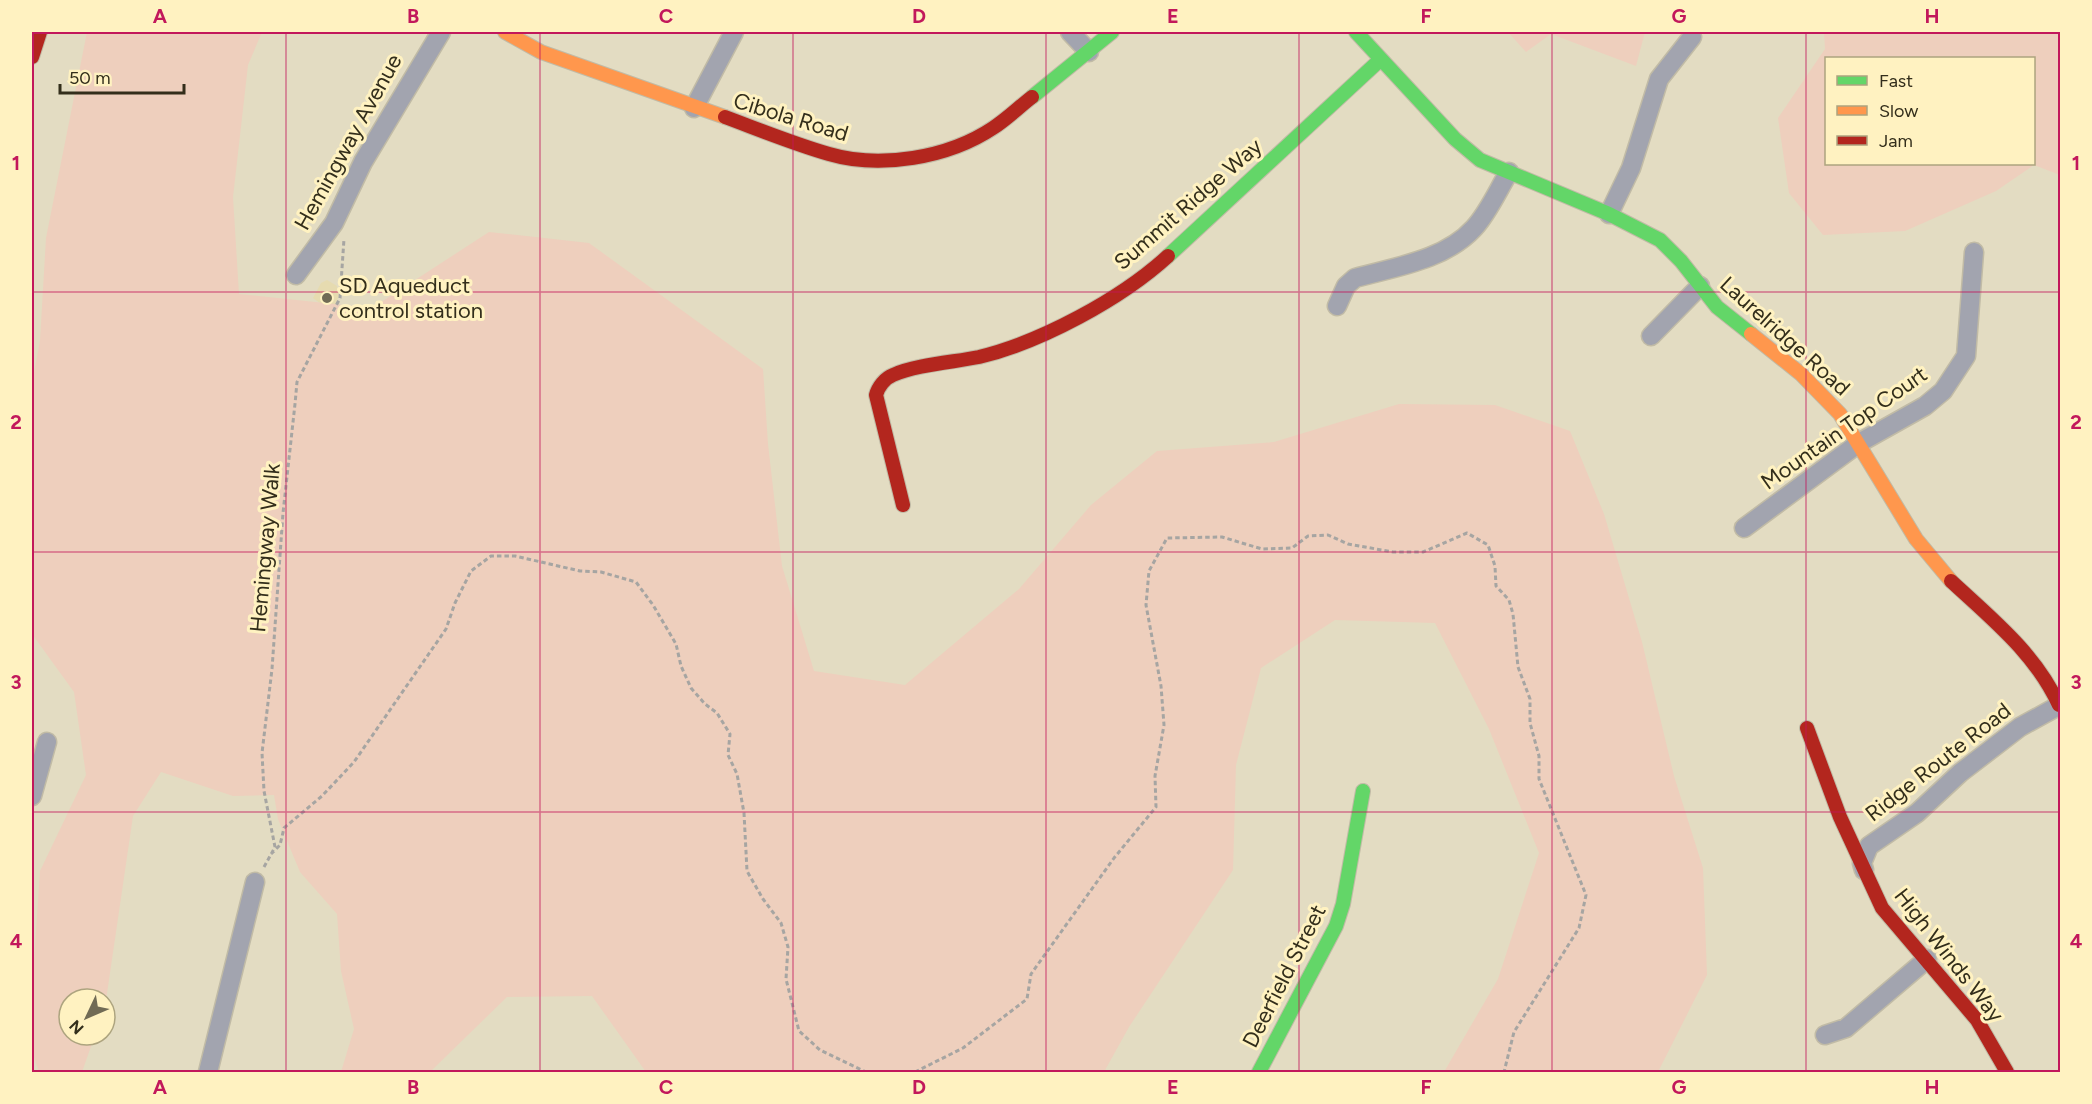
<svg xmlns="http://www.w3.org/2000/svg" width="2092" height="1104" font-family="Figtree,sans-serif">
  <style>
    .built { fill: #e6dbb0 }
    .green { fill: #eecfbd; fill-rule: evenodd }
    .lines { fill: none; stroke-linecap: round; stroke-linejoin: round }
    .street-casing { stroke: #c1bba6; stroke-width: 21 }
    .fast-casing { stroke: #c1bba6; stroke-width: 16 }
    .slow-casing { stroke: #c1bba6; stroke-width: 16 }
    .jam-casing { stroke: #c1bba6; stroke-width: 16 }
    .path { stroke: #a6a5a2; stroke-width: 3; stroke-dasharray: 4.5 3; stroke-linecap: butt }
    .street { stroke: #a2a4af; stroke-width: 18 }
    .fast { stroke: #63d668; stroke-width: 14 }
    .slow { stroke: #ff974d; stroke-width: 14 }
    .jam { stroke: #b3261e; stroke-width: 14 }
    .grid { fill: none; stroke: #c2185b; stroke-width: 1.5; stroke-opacity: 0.55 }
    .poi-dot { fill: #716b55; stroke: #fff2c1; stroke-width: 2 }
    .labels { text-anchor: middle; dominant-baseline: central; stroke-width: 6; stroke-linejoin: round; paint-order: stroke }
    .street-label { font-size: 22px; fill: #332e1b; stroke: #fff2c1 }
    .poi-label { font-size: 22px; fill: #332e1b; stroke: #fff2c1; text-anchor: start }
    .neatline { fill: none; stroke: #c2185b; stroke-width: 2 }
    .grid-label { font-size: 20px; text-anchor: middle; font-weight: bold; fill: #c2185b }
  </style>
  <rect width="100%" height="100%" fill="#e3dcc2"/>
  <path class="built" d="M 327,280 L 337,286 L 339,296 L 332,312 L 313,298 L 321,283 Z"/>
  <path class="green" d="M 87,32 L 262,32 L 248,65 L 233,197 L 239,294 L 372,308 L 489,232 L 589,243 L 763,369 L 768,444 L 782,566 L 814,671 L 905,685 L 1019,589 L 1091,505 L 1157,451 L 1274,442 L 1399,404 L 1495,405 L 1570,431 L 1604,514 L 1642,642 L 1674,776 L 1703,868 L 1707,975 L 1658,1072 L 1444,1072 L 1498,979 L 1539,853 L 1489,729 L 1435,623 L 1335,620 L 1261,668 L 1236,765 L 1233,870 L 1129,1027 L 1104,1072 L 646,1072 L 592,996 L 507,997 L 430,1072 L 341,1072 L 354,1029 L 341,971 L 337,914 L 300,872 L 278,819 L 274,795 L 233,796 L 161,772 L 133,816 L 105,1007 L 105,999 L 69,999 L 69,1035 L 95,1035 L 82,1072 L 39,1072 L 32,1051 L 32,992 L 40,871 L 86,775 L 74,692 L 32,634 L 32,383 L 40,341 L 46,238 Z
    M 1508,32 L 1645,32 L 1636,66 L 1551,34 L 1526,52 Z
    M 1824,32 L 2060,32 L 2060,175 L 2034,165 L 1996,191 L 1905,231 L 1823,235 L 1789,193 L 1778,118 L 1825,49 ZM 1826,58 L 2034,58 L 2034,164 L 1826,164 Z"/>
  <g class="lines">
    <g class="street-casing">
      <path id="street" d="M 1070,32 L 1089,52
        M 694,108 L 734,32
        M 1609,214 L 1631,168 L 1659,79 L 1692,37
        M 296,275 L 334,223 L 363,162 L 441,32
        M 1337,306 L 1346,286 L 1355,278 C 1395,267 1445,260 1474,228 C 1488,213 1498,190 1509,172
        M 1651,336 L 1700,286
        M 1744,528 L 1859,443 L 1925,406 L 1943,391 L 1966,356 L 1974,252
        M 32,796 L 47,742
        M 1864,870 L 1862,863 L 1869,846 L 1917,813 L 1960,773 L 2020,727 L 2060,705
        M 1825,1035 L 1846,1028 L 1927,959
        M 208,1072 L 255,882"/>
    </g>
    <g class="fast-casing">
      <path id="fast" d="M 1356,32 L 1455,139 L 1480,160 L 1609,214 L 1660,240 L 1681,261 L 1717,307 L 1751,334
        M 1032,97 L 1112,32
        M 1168,256 L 1381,59
        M 1259,1072 L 1336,926 L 1343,904 L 1363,791"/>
    </g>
    <g class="slow-casing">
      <path id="slow" d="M 505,32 L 541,52 L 725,117
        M 1751,334 L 1801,374 L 1840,414 L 1916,539 L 1951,581"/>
    </g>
    <g class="jam-casing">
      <path id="jam" d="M 32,57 L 40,32
        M 725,117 C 760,130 794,144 829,154 C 880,169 948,158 993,128 C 1007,119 1019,107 1032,97
        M 903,505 L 876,395 C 878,387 885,378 893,375 C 915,365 954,362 979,357 C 1041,342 1121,299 1168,256
        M 1951,581 C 1992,619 2035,653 2059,705
        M 1807,728 L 1840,817 L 1882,908 L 1977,1020 L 2007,1072"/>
    </g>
    <path class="path" d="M 271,854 L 280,845 L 284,828 L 322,796 L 354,762 L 446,629 L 455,603 L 471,571 L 491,556 L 515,556 L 580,571 L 601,572 L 636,582 L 653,605 L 676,644 L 681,666 L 691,688 L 705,704 L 717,713 L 730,734 L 728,755 L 737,774 L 744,813 L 747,871 L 763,899 L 781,923 L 788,947 L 786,979 L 799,1031 L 820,1050 L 866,1072
      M 264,867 L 275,847 L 264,791 L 262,753 L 272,669 L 283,513 L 295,404 L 297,382 L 340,298 L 344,239
      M 915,1072 L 963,1048 L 1027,999 L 1031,974 L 1114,858 L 1156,807 L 1155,776 L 1164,725 L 1161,686 L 1146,605 L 1149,571 L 1167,538 L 1222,537 L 1262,549 L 1292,548 L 1308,536 L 1328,535 L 1348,544 L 1393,552 L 1423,552 L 1467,533 L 1488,545 L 1495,566 L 1496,586 L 1509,600 L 1513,614 L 1518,667 L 1530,699 L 1530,723 L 1539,756 L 1539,779 L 1586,895 L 1579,928 L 1514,1032 L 1504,1072"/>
    <use href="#street" class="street"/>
    <use href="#fast" class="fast"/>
    <use href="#slow" class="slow"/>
    <use href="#jam" class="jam"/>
  </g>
  <path class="grid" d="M 286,32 L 286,1072M 540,32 L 540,1072M 793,32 L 793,1072M 1046,32 L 1046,1072M 1299,32 L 1299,1072M 1552,32 L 1552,1072M 1806,32 L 1806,1072M 32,292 L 2060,292M 32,552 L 2060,552M 32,812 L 2060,812"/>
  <circle class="poi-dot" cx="327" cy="298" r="6"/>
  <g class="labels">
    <g class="street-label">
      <text transform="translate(791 117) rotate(17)">Cibola Road</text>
      <text transform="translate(348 142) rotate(-61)">Hemingway Avenue</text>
      <text transform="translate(1188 204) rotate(-41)">Summit Ridge Way</text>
      <text transform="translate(1785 336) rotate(42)">Laurelridge Road</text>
      <text transform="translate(1844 428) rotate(-35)">Mountain Top Court</text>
      <text transform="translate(265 548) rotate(-85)">Hemingway Walk</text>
      <text transform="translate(1938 762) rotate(-38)">Ridge Route Road</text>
      <text transform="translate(1949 955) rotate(52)">High Winds Way</text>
      <text transform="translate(1284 976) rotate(-63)">Deerfield Street</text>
    </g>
    <g class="poi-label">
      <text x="339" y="285">SD Aqueduct<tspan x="339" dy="25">control station</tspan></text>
    </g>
  </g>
  <rect width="2092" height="1104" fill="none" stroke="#fff2c1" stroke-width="66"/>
  <rect x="1825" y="57" width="210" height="108" fill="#fff2c1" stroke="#ada47f" stroke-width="1.5"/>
  <rect x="1837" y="76" width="30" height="9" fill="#63d668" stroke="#ada47f" stroke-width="1.5"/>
  <text x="1879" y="87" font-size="18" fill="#332e1b">Fast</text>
  <rect x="1837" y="106" width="30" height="9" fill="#ff974d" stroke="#ada47f" stroke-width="1.5"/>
  <text x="1879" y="117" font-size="18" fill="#332e1b">Slow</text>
  <rect x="1837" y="136" width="30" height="9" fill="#b3261e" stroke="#ada47f" stroke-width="1.5"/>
  <text x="1879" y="147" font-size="18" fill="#332e1b">Jam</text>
  <g transform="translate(87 1017) rotate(226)"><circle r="28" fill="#fff2c1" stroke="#ada47f" stroke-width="1.5"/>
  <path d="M0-4.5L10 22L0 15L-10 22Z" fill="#716b55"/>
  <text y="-9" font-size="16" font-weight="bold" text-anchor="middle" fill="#332e1b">N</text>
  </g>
  <path d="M60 84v9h124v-9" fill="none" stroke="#332e1b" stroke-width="3"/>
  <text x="69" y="84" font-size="18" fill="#332e1b" stroke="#fff2c1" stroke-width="4.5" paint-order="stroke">50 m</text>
  <rect x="33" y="33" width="2026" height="1038" class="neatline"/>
  <g class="grid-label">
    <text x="160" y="23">A</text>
    <text x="413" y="23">B</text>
    <text x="666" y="23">C</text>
    <text x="919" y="23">D</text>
    <text x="1173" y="23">E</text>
    <text x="1426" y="23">F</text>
    <text x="1679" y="23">G</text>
    <text x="1932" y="23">H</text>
    <text x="16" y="170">1</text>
    <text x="2076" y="170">1</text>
    <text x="16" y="429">2</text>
    <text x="2076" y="429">2</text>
    <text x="16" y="689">3</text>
    <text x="2076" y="689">3</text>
    <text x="16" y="948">4</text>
    <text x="2076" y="948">4</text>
    <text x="160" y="1094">A</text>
    <text x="413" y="1094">B</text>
    <text x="666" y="1094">C</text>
    <text x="919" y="1094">D</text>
    <text x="1173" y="1094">E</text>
    <text x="1426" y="1094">F</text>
    <text x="1679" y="1094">G</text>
    <text x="1932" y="1094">H</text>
  </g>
</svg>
